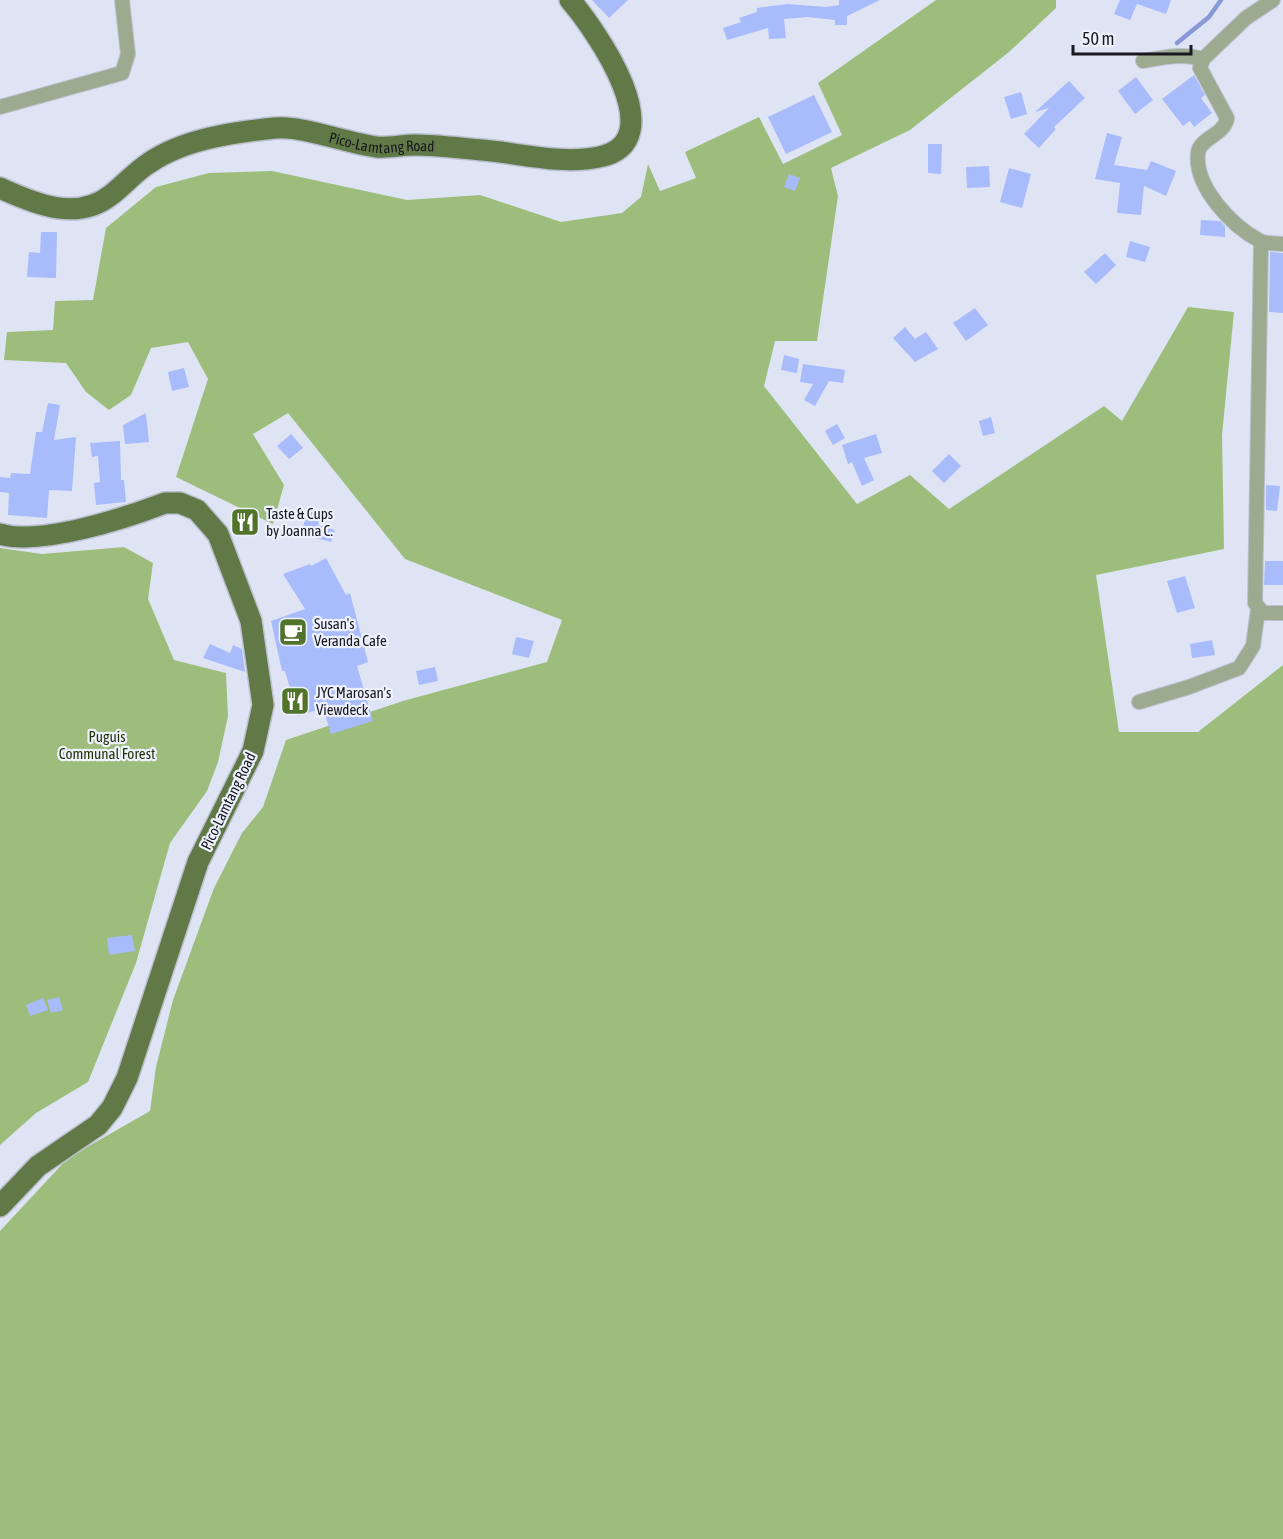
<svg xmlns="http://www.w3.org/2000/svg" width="1283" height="1539" font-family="'Asap Condensed',sans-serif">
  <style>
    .forest { fill: #9dbd7d }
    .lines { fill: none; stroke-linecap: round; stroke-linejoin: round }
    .stream { stroke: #8799d7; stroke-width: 4.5 }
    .building { fill: #a8bbfb }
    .street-casing { stroke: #bbbfce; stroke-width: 16 }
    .primary-casing { stroke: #bbbfce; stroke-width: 24 }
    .street { stroke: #9caa8f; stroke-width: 14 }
    .primary { stroke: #607946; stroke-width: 21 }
    .labels { text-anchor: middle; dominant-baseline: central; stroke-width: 4.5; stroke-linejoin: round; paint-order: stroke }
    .street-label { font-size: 15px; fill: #18191f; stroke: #eef2fe }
    .poi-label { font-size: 15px; fill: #18191f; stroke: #eef2fe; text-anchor: start }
    .park-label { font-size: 15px; fill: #1f3304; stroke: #eef2fe }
  </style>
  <rect width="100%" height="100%" fill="#dfe4f4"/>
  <path class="forest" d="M 936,0 L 1056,0 L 1056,8 L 1009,52 L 910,130 L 831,168 L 838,196 L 817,341 L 775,341 L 764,386 L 857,504 L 910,475 L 949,509 L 1104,406 L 1122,421 L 1188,307 L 1234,312 L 1222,435 L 1224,549 L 1096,575 L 1119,732 L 1198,732 L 1283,665 L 1283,1539 L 0,1539 L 0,1231 L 68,1158 L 150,1111 L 156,1067 L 173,1000 L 214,888 L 242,833 L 263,807 L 286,740 L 403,701 L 547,662 L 562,620 L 405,559 L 288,413 L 253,434 L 284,485 L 273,524 L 176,477 L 208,379 L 188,342 L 151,348 L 131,395 L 109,410 L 86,392 L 66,363 L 4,360 L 7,332 L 53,330 L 55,301 L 93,300 L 106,228 L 156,187 L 209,173 L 272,171 L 407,200 L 480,195 L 561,222 L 622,213 L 641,197 L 648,164 L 660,191 L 696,178 L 685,152 L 759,117 L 783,164 L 842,135 L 818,83 Z
    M 124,547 L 153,563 L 148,599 L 174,660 L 226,673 L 228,716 L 218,762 L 207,791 L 170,843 L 136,963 L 88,1082 L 36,1113 L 0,1145 L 0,548 L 42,554 Z"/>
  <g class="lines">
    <path class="stream" d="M 1177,43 L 1209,17 L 1221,0"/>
  </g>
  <path class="building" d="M 592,0 L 628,0 L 609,18 Z
    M 839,0 L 880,0 L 847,16 L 847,25 L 835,25 L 835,20 L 807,17 L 784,19 L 786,38 L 769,39 L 768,28 L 727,40 L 723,28 L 741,22 L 739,18 L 757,12 L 757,8 L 787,4 L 826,7 L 839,5 Z
    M 1120,0 L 1171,0 L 1166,14 L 1137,4 L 1130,20 L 1114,14 Z
    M 1194,75 L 1205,95 L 1201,98 L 1212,113 L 1194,127 L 1190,121 L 1183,126 L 1162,99 Z
    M 1136,77 L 1153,100 L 1135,114 L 1118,91 Z
    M 1069,81 L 1085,98 L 1054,127 L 1056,129 L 1039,148 L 1024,134 L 1049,108 L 1035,112 Z
    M 1021,92 L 1027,114 L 1011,119 L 1004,97 Z
    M 814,95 L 832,132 L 786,154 L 768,117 Z
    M 1107,133 L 1122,137 L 1114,165 L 1147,170 L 1151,161 L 1176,171 L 1166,196 L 1144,186 L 1141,215 L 1117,213 L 1120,183 L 1095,179 Z
    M 928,144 L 942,144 L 941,174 L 928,173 Z
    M 989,166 L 990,187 L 967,188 L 966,167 Z
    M 1009,168 L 1031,174 L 1022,208 L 1000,202 Z
    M 789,174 L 800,178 L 795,191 L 784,187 Z
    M 1201,220 L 1220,221 L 1225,226 L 1225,237 L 1200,235 Z
    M 41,232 L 57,232 L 56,278 L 27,277 L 29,252 L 40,253 Z
    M 1130,241 L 1150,247 L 1145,262 L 1126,257 Z
    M 1270,252 L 1283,253 L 1283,313 L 1269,312 Z
    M 1105,253 L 1116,265 L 1096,284 L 1084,272 Z
    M 975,308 L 988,325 L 966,341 L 953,323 Z
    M 905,327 L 915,339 L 926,332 L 938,349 L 915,362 L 893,338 Z
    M 784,355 L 799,359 L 797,373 L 781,370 Z
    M 803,364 L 845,370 L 843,383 L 829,381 L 815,406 L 804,400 L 813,384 L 800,382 Z
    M 184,368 L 189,387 L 172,391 L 168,372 Z
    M 48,403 L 60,405 L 54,440 L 76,437 L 72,491 L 49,490 L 47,518 L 8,515 L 9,493 L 0,492 L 0,477 L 10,478 L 11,473 L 30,474 L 36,432 L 42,432 Z
    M 146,413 L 149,442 L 125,444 L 123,425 Z
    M 991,417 L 995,433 L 983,436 L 979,421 Z
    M 837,424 L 845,438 L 833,445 L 825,431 Z
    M 291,434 L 303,448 L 289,459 L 277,446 Z
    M 876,434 L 882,453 L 864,458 L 874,480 L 862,486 L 852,462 L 848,464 L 842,445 Z
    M 120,441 L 121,480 L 124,480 L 126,502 L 96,505 L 94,483 L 100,482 L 98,456 L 92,457 L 90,443 Z
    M 949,454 L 961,466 L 944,483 L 932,471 Z
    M 1266,485 L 1280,486 L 1277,511 L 1266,510 Z
    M 308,510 L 321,514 L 318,525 L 335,530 L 331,542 L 301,534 Z
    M 326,558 L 346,595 L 350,593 L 368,662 L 357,666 L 373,721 L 331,734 L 323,708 L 298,716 L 285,671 L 282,671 L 271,621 L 305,609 L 283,574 L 310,564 L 311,566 Z
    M 1265,561 L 1283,561 L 1283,585 L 1264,585 Z
    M 1185,576 L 1195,608 L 1177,613 L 1167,581 Z
    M 516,637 L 534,641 L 529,658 L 512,654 Z
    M 1212,640 L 1215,655 L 1192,658 L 1190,644 Z
    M 210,644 L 230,653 L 233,645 L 242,649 L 245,672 L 203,658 Z
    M 435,667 L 438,681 L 419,685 L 416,671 Z
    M 132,935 L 135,951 L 109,955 L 107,938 Z
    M 59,997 L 63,1010 L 51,1013 L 47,1000 Z
    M 43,998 L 48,1010 L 30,1016 L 26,1005 Z"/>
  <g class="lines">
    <g class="street-casing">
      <path id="street" d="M 1273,0 L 1246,18 L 1203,59 L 1200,68 L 1227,118 C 1225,135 1199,138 1198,153 C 1194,187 1232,226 1260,241 C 1266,244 1276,243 1283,244
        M 1143,61 C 1164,57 1182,53 1203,59
        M 0,107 L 122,73 L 128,54 L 122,0
        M 1261,242 L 1255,603 L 1263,613 L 1283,613
        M 1139,702 L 1189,687 L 1239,668 L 1253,646 L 1258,609"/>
    </g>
    <g class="primary-casing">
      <g id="primary">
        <path id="s1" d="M 0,188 C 35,204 77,222 111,195 C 124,185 135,172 149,163 C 184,139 234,132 275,128 C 301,125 349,144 377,147 C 389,148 402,145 414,145 C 436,145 459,148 482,150 C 519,153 561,165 599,157 C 675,142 595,29 570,0"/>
        <path d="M 0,534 C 40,546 126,518 165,503 L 180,503 L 197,510 L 218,534 L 251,621 L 263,705 L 253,751 L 198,862 L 127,1078 L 112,1108 L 98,1125 L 38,1166 L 0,1206"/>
      </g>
    </g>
    <use href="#street" class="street"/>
    <use href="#primary" class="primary"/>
  </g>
  <defs>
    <g id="restaurant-square" transform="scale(1.5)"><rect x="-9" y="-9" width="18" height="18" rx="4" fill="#52732a" stroke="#eef2fe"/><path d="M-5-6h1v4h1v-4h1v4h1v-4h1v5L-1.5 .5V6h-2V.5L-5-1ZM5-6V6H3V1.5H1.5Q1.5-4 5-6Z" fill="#fff"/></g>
    <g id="cafe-square" transform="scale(1.5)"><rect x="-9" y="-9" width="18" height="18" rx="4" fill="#52732a" stroke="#eef2fe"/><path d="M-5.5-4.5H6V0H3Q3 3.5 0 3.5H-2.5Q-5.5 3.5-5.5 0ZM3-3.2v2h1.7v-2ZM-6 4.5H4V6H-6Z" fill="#fff"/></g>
  </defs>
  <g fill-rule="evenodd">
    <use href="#restaurant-square" x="245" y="522"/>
    <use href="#cafe-square" x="293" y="632"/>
    <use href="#restaurant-square" x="295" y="701"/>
  </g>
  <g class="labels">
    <g class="street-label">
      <text stroke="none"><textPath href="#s1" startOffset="408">Pico-Lamtang Road</textPath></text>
      <text transform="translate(228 801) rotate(-64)">Pico-Lamtang Road</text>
    </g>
    <g class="poi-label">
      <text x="266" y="513">Taste &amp; Cups<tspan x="266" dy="17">by Joanna C.</tspan></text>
      <text x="314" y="623">Susan's<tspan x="314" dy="17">Veranda Cafe</tspan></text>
      <text x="316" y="692">JYC Marosan's<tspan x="316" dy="17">Viewdeck</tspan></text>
    </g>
    <g class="park-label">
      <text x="107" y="736">Puguis<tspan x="107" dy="17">Communal Forest</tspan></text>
    </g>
  </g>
  <path d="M1073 45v9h118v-9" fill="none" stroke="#18191f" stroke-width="3"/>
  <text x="1082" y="45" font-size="18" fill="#18191f" stroke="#eef2fe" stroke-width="4.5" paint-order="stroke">50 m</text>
</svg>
